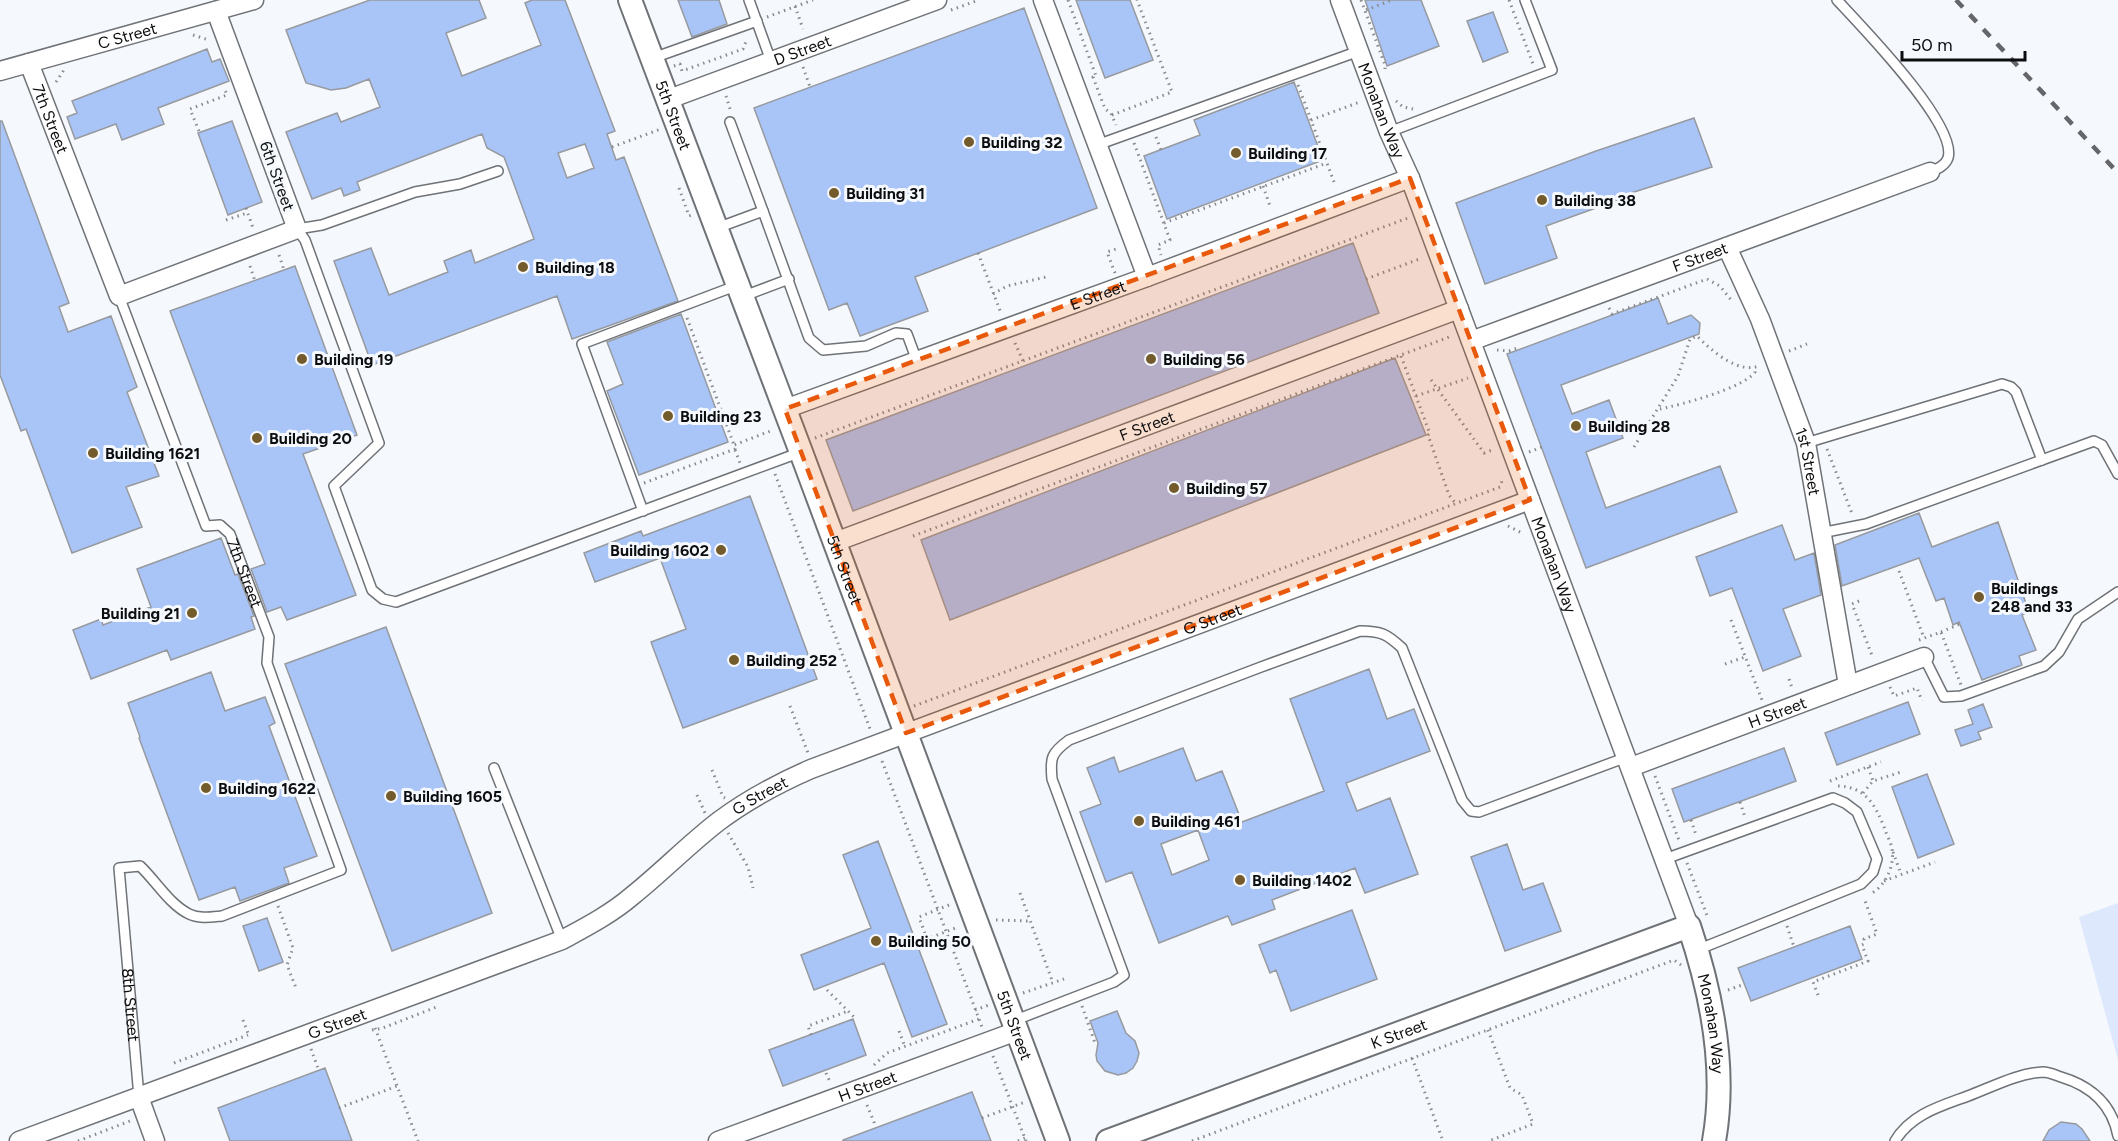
<svg xmlns="http://www.w3.org/2000/svg" width="2118" height="1141" font-family="Figtree,sans-serif">
  <style>
    .green { fill: #dde8fd }
    .building { fill: #a9c4f6; stroke: #979a9f; stroke-width: 1.5; fill-rule: evenodd }
    .lines { fill: none; stroke-linecap: round; stroke-linejoin: round }
    .service-casing { stroke: #6f7276; stroke-width: 12 }
    .minor-casing { stroke: #6f7276; stroke-width: 21 }
    .tertiary-casing { stroke: #6f7276; stroke-width: 26 }
    .path { stroke: #888a8d; stroke-width: 3; stroke-dasharray: 1.5 4.5; stroke-linecap: butt }
    .service { stroke: #fff; stroke-width: 9 }
    .minor { stroke: #fff; stroke-width: 18 }
    .tertiary { stroke: #fff; stroke-width: 22 }
    .rail { stroke: #646669; stroke-width: 4.5; stroke-dasharray: 10 10; stroke-linecap: butt }
    .marked { fill: #e8590c; fill-opacity: 0.2; stroke: #e8590c; stroke-width: 4.5; stroke-dasharray: 12 8; stroke-linejoin: round }
    .poi-dot { fill: #735b2b; stroke: #f5f8fd; stroke-width: 2 }
    .labels { text-anchor: middle; dominant-baseline: central; stroke-width: 6; stroke-linejoin: round; paint-order: stroke }
    .street-label { font-size: 16px; fill: #0c0d0f; stroke: #f5f8fd }
    .poi-label { font-size: 16px; font-weight: bold; fill: #0c0d0f; stroke: #f5f8fd; text-anchor: start }
  </style>
  <rect width="100%" height="100%" fill="#f5f8fd"/>
  <path class="green" d="M 2118,903 L 2118,1060 L 2079,917 Z"/>
  <path class="building" d="M 370,0 L 479,0 L 486,18 L 446,33 L 462,76 L 541,45 L 525,3 L 532,0 L 565,0 L 615,131 L 607,134 L 616,160 L 624,157 L 678,301 L 572,339 L 557,296 L 372,365 L 334,261 L 371,248 L 389,295 L 448,272 L 444,261 L 471,250 L 475,263 L 534,239 L 504,157 L 487,148 L 482,134 L 357,182 L 360,190 L 344,196 L 341,188 L 312,199 L 286,132 L 337,113 L 341,122 L 380,107 L 369,79 L 346,88 L 331,90 L 306,83 L 286,30 ZM 585,144 L 594,168 L 567,178 L 558,153 Z
    M 678,0 L 719,0 L 727,24 L 692,37 Z
    M 1076,0 L 1130,0 L 1153,60 L 1105,78 Z
    M 1365,0 L 1421,0 L 1439,46 L 1387,66 Z
    M 1024,8 L 1097,208 L 915,277 L 928,311 L 860,336 L 847,303 L 829,310 L 754,108 Z
    M 1493,12 L 1508,52 L 1483,62 L 1467,21 Z
    M 207,49 L 212,62 L 220,59 L 229,81 L 158,108 L 164,124 L 122,140 L 116,124 L 75,139 L 67,117 L 77,113 L 72,101 Z
    M 1294,82 L 1323,160 L 1167,219 L 1144,156 L 1200,135 L 1194,120 Z
    M 1694,118 L 1712,167 L 1628,194 L 1629,196 L 1546,226 L 1557,258 L 1485,284 L 1456,203 L 1596,151 Z
    M 0,121 L 2,121 L 69,303 L 59,307 L 68,332 L 111,316 L 137,387 L 127,392 L 159,476 L 126,487 L 142,527 L 72,553 L 26,429 L 21,431 L 0,375 Z
    M 232,121 L 262,202 L 228,215 L 198,133 Z
    M 1353,243 L 1379,313 L 853,511 L 826,440 Z
    M 295,266 L 357,435 L 303,454 L 356,595 L 287,620 L 281,607 L 267,612 L 251,569 L 265,564 L 170,311 Z
    M 1658,298 L 1668,324 L 1691,315 L 1700,323 L 1699,334 L 1561,385 L 1572,414 L 1609,400 L 1623,438 L 1586,452 L 1594,475 L 1606,508 L 1720,466 L 1737,512 L 1586,568 L 1507,354 Z
    M 681,314 L 728,442 L 639,475 L 607,391 L 623,384 L 607,342 Z
    M 1395,358 L 1426,435 L 950,620 L 921,540 Z
    M 750,496 L 817,679 L 683,728 L 651,642 L 686,629 L 660,558 L 595,582 L 584,553 L 641,531 L 643,536 Z
    M 1919,513 L 1932,547 L 1998,522 L 2029,612 L 2022,615 L 2036,650 L 2019,656 L 2022,665 L 1982,680 L 1959,622 L 1953,625 L 1944,598 L 1936,601 L 1919,558 L 1842,586 L 1835,545 Z
    M 1782,525 L 1795,560 L 1814,553 L 1821,595 L 1783,609 L 1801,656 L 1763,671 L 1732,588 L 1710,596 L 1696,557 Z
    M 221,538 L 235,575 L 238,574 L 254,616 L 251,617 L 255,629 L 171,660 L 167,650 L 91,679 L 73,630 L 101,619 L 103,625 L 151,607 L 137,569 Z
    M 386,627 L 492,913 L 392,951 L 285,664 Z
    M 1369,669 L 1387,719 L 1414,709 L 1430,751 L 1346,783 L 1357,811 L 1390,798 L 1418,874 L 1365,893 L 1355,868 L 1272,900 L 1275,909 L 1232,925 L 1228,916 L 1159,943 L 1132,872 L 1106,882 L 1080,812 L 1101,804 L 1087,768 L 1114,757 L 1119,772 L 1183,748 L 1196,781 L 1222,771 L 1242,822 L 1324,791 L 1290,699 ZM 1198,830 L 1209,860 L 1172,875 L 1161,844 Z
    M 211,672 L 225,711 L 265,697 L 275,723 L 269,726 L 317,856 L 284,868 L 289,883 L 240,901 L 235,887 L 199,900 L 139,738 L 140,737 L 128,703 Z
    M 1908,702 L 1920,734 L 1837,765 L 1825,733 Z
    M 1983,704 L 1992,727 L 1978,732 L 1981,739 L 1961,746 L 1955,730 L 1973,724 L 1968,710 Z
    M 1784,748 L 1796,781 L 1684,822 L 1672,789 Z
    M 1927,774 L 1954,844 L 1918,858 L 1892,787 Z
    M 878,841 L 947,1024 L 912,1037 L 884,963 L 814,990 L 801,955 L 871,928 L 843,855 Z
    M 1507,844 L 1523,890 L 1543,883 L 1561,931 L 1505,951 L 1471,857 Z
    M 1352,910 L 1377,979 L 1291,1011 L 1276,970 L 1270,973 L 1259,945 Z
    M 267,918 L 283,962 L 259,971 L 243,926 Z
    M 1850,926 L 1862,959 L 1751,1001 L 1738,968 Z
    M 1117,1011 L 1126,1033 L 1135,1041 L 1139,1053 L 1137,1061 L 1133,1068 L 1126,1073 L 1118,1075 L 1105,1071 L 1097,1061 L 1096,1055 L 1098,1043 L 1090,1021 Z
    M 853,1019 L 866,1055 L 783,1086 L 769,1050 Z
    M 325,1068 L 352,1141 L 230,1141 L 218,1108 Z
    M 972,1092 L 991,1141 L 843,1141 L 843,1140 Z
    M 2061,1122 L 2076,1124 L 2082,1129 L 2090,1141 L 2043,1141 L 2049,1130 Z"/>
  <g class="lines">
    <g class="service-casing">
      <g id="service">
        <path d="M 749,0 L 771,61"/>
        <path d="M 1837,0 C 1861,26 1958,125 1948,158 C 1945,166 1937,169 1930,172"/>
        <path d="M 653,58 L 757,21"/>
        <path d="M 730,122 L 763,211"/>
        <path d="M 1389,132 L 1552,70 L 1525,0"/>
        <path d="M 1097,145 L 1359,51"/>
        <path d="M 498,171 L 460,184 L 415,192 L 322,225 L 297,229 L 305,240 L 379,443 L 334,486 L 372,590 L 383,599 L 396,602 L 801,452"/>
        <path d="M 717,228 L 763,211 L 809,338 L 823,350 L 866,346 L 896,333 L 907,334 L 917,361"/>
        <path id="s1" d="M 119,296 L 206,526 L 220,525 L 230,534 L 269,637 L 267,663 L 341,870 L 222,916 C 211,917 199,919 189,914 C 169,904 156,881 140,866 L 119,868 L 139,1097"/>
        <path d="M 744,296 L 789,279"/>
        <path d="M 1806,443 L 2002,384 L 2011,387 L 2016,392 L 2042,460"/>
        <path d="M 643,511 L 582,344 L 738,285"/>
        <path d="M 1821,533 L 1866,524 L 2094,441 L 2102,445 L 2118,474"/>
        <path d="M 1924,657 L 1944,697 L 1961,696 L 2044,666 L 2059,652 L 2078,619 L 2118,592"/>
        <path d="M 494,768 L 562,940"/>
        <path d="M 1665,859 L 1833,798 L 1845,803 L 1857,812 L 1877,859 L 1873,872 L 1861,884 L 1697,950"/>
        <path d="M 1013,1021 L 1114,982 L 1124,975 L 1052,779 C 1050,758 1051,753 1069,740 L 1261,667 L 1360,631 C 1381,631 1387,634 1402,648 L 1462,800 L 1471,811 L 1479,812 L 1627,757"/>
        <path d="M 1895,1141 C 1911,1114 1941,1106 1968,1096 C 1992,1087 2018,1073 2043,1072 C 2049,1072 2055,1075 2061,1077 C 2091,1086 2112,1104 2118,1136"/>
      </g>
    </g>
    <g class="minor-casing">
      <g id="minor">
        <path d="M 1043,0 L 1147,277"/>
        <path id="s2" d="M 1340,0 L 1389,132 L 1410,178 L 1689,926"/>
        <path id="s3" d="M 29,63 L 119,296 L 297,229 L 216,11"/>
        <path id="s4" d="M 0,71 L 254,0"/>
        <path id="s5" d="M 669,99 L 937,0"/>
        <path id="s6" d="M 1727,247 L 1760,319 L 1806,443 L 1848,685"/>
        <path id="s7" d="M 1471,341 L 1930,172"/>
        <path id="s8" d="M 785,409 L 1147,277 L 1410,178"/>
        <path id="s9" d="M 835,542 L 1459,309"/>
        <path id="s10" d="M 1631,767 L 1924,657"/>
        <path d="M 139,1097 L 155,1141"/>
        <path id="s11" d="M 19,1141 L 562,940 C 586,927 611,914 632,896 C 662,872 689,844 719,821 C 747,800 779,783 811,769 L 1530,500"/>
        <path id="s12" d="M 718,1141 L 1017,1031"/>
      </g>
    </g>
    <g class="tertiary-casing">
      <g id="tertiary">
        <path id="s13" d="M 630,0 L 801,452 L 1058,1141"/>
        <path id="s14" d="M 1108,1141 L 1689,926 C 1712,994 1727,1068 1714,1141"/>
      </g>
    </g>
    <path class="path" d="M 1068,0 L 1096,76 L 1093,77 L 1105,109 L 1111,113 L 1116,125
      M 1361,0 L 1385,65 L 1385,69
      M 1509,0 L 1533,64 L 1532,65
      M 795,6 L 803,29
      M 951,10 L 979,0
      M 1366,10 L 1392,0
      M 767,17 L 813,0
      M 193,35 L 209,40
      M 674,66 L 680,64 L 682,71 L 743,49 L 747,39
      M 803,67 L 810,87
      M 56,82 L 64,70
      M 1298,85 L 1334,182
      M 726,96 L 730,109
      M 1396,101 L 1403,107 L 1413,109
      M 1112,115 L 1172,92 L 1137,0
      M 1311,120 L 1360,102
      M 199,131 L 190,109 L 227,95 L 225,90 L 228,89
      M 1156,137 L 1161,150
      M 1134,143 L 1170,240 L 1158,245 L 1161,255
      M 612,147 L 661,129
      M 1263,186 L 1270,206
      M 679,188 L 689,216 L 692,215
      M 246,208 L 253,228
      M 226,220 L 247,213
      M 1164,223 L 1327,163
      M 978,253 L 1001,313
      M 279,255 L 284,270
      M 250,266 L 255,281
      M 1115,273 L 1107,252 L 1119,248
      M 1366,279 L 1422,258
      M 993,294 L 1007,286 L 1046,277
      M 1609,308 L 1612,314 L 1707,279 L 1720,286 L 1731,300
      M 687,318 L 734,445
      M 1015,343 L 1023,361
      M 1497,350 L 1509,351 L 1520,347
      M 1789,351 L 1807,344
      M 1401,356 L 1430,434 L 1428,435 L 1449,495 L 1456,504
      M 1431,380 L 1484,453 L 1495,449
      M 1416,396 L 1468,378
      M 1660,409 C 1680,405 1744,388 1755,372 L 1754,369
      M 815,438 L 1408,218
      M 1634,447 L 1678,376 L 1690,339 L 1697,336 C 1711,350 1737,374 1759,366
      M 1827,449 L 1853,516
      M 735,450 L 740,463
      M 1529,452 L 1542,447
      M 775,474 L 870,729
      M 644,483 L 735,449 L 734,445 L 773,430
      M 1508,526 L 1524,534
      M 913,536 L 1452,336
      M 1899,571 L 1924,638
      M 1859,601 L 1852,604 L 1873,658
      M 1731,620 L 1762,700
      M 1941,632 L 1960,624
      M 1919,640 L 1941,632 L 1961,685
      M 1725,664 L 1745,657
      M 1789,679 L 1792,688
      M 1890,687 L 1894,696 L 1917,688 L 1922,701
      M 790,706 L 808,753
      M 914,706 L 1500,487 L 1503,478
      M 882,761 L 982,1027
      M 1868,767 L 1873,781
      M 712,770 L 723,797 L 725,798
      M 1655,776 L 1680,843
      M 1830,781 L 1881,762
      M 1838,786 C 1865,787 1875,804 1884,827 C 1886,834 1891,842 1892,849 C 1895,866 1885,887 1870,894
      M 1863,793 L 1873,781 L 1901,772
      M 697,795 L 705,813
      M 1740,802 L 1745,817
      M 1691,820 L 1696,835
      M 728,833 L 748,867 L 753,888
      M 1893,852 L 1901,874
      M 1687,863 L 1708,918
      M 1884,881 L 1935,862
      M 1020,893 L 1053,983
      M 949,905 L 919,917 L 927,939 L 958,927
      M 278,906 L 293,948 L 287,965 L 296,988
      M 996,920 L 1030,921
      M 1787,926 L 1794,947
      M 827,990 L 855,1018
      M 1728,990 L 1745,984
      M 1023,993 L 1064,979
      M 1818,995 L 1813,982 L 1868,961 L 1862,945 L 1864,944 L 1864,939 L 1877,934 L 1864,898
      M 1082,1006 L 1095,1043
      M 975,1010 L 989,1005
      M 243,1020 L 249,1036
      M 375,1028 L 418,1141
      M 372,1030 L 383,1028 L 439,1006
      M 1488,1030 L 1510,1088 L 1522,1095 L 1533,1124 L 1489,1141
      M 899,1031 L 905,1047
      M 811,1035 L 808,1026 L 848,1011
      M 311,1049 L 319,1071
      M 993,1056 L 1026,1141
      M 1412,1058 L 1443,1141
      M 174,1063 L 248,1035
      M 874,1065 L 887,1053 L 979,1019
      M 826,1073 L 830,1082
      M 867,1105 L 876,1127
      M 339,1108 L 397,1086
      M 982,1118 L 1025,1102
      M 78,1141 L 130,1121
      M 1018,1141 L 1025,1138
      M 1192,1141 L 1674,960 L 1681,965"/>
    <use href="#service" class="service"/>
    <use href="#minor" class="minor"/>
    <use href="#tertiary" class="tertiary"/>
    <path class="rail" d="M 1956,0 L 2118,173"/>
  </g>
  <path class="marked" d="M 1410,178 L 1530,500 L 906,733 L 785,409 Z"/>
  <g class="poi-dot">
    <circle cx="969" cy="142" r="6"/>
    <circle cx="1236" cy="153" r="6"/>
    <circle cx="834" cy="193" r="6"/>
    <circle cx="1542" cy="200" r="6"/>
    <circle cx="523" cy="267" r="6"/>
    <circle cx="302" cy="359" r="6"/>
    <circle cx="1151" cy="359" r="6"/>
    <circle cx="668" cy="416" r="6"/>
    <circle cx="1576" cy="426" r="6"/>
    <circle cx="257" cy="438" r="6"/>
    <circle cx="93" cy="453" r="6"/>
    <circle cx="1174" cy="488" r="6"/>
    <circle cx="721" cy="550" r="6"/>
    <circle cx="1979" cy="597" r="6"/>
    <circle cx="192" cy="613" r="6"/>
    <circle cx="734" cy="660" r="6"/>
    <circle cx="206" cy="788" r="6"/>
    <circle cx="391" cy="796" r="6"/>
    <circle cx="1139" cy="821" r="6"/>
    <circle cx="1240" cy="880" r="6"/>
    <circle cx="876" cy="941" r="6"/>
  </g>
  <g class="labels">
    <g class="street-label">
      <text stroke="none"><textPath href="#s4" startOffset="132">C Street</textPath></text>
      <text stroke="none"><textPath href="#s5" startOffset="142">D Street</textPath></text>
      <text stroke="none"><textPath href="#s2" startOffset="118">Monahan Way</textPath></text>
      <text stroke="none"><textPath href="#s13" startOffset="123">5th Street</textPath></text>
      <text stroke="none"><textPath href="#s3" startOffset="60">7th Street</textPath></text>
      <text transform="translate(277 176) rotate(70)">6th Street</text>
      <text stroke="none"><textPath href="#s7" startOffset="244">F Street</textPath></text>
      <text stroke="none"><textPath href="#s8" startOffset="333">E Street</textPath></text>
      <text stroke="none"><textPath href="#s9" startOffset="333">F Street</textPath></text>
      <text stroke="none"><textPath href="#s6" startOffset="230">1st Street</textPath></text>
      <text stroke="none"><textPath href="#s2" startOffset="604">Monahan Way</textPath></text>
      <text stroke="none"><textPath href="#s13" startOffset="609">5th Street</textPath></text>
      <text stroke="none"><textPath href="#s1" startOffset="315">7th Street</textPath></text>
      <text stroke="none"><textPath href="#s11" startOffset="1311">G Street</textPath></text>
      <text stroke="none"><textPath href="#s10" startOffset="156">H Street</textPath></text>
      <text stroke="none"><textPath href="#s11" startOffset="825">G Street</textPath></text>
      <text stroke="none"><textPath href="#s1" startOffset="1018">8th Street</textPath></text>
      <text stroke="none"><textPath href="#s11" startOffset="339">G Street</textPath></text>
      <text stroke="none"><textPath href="#s14" startOffset="720">Monahan Way</textPath></text>
      <text stroke="none"><textPath href="#s13" startOffset="1095">5th Street</textPath></text>
      <text stroke="none"><textPath href="#s14" startOffset="310">K Street</textPath></text>
      <text stroke="none"><textPath href="#s12" startOffset="159">H Street</textPath></text>
    </g>
    <g class="poi-label">
      <text x="981" y="142">Building 32</text>
      <text x="1248" y="153">Building 17</text>
      <text x="846" y="193">Building 31</text>
      <text x="1554" y="200">Building 38</text>
      <text x="535" y="267">Building 18</text>
      <text x="314" y="359">Building 19</text>
      <text x="1163" y="359">Building 56</text>
      <text x="680" y="416">Building 23</text>
      <text x="1588" y="426">Building 28</text>
      <text x="269" y="438">Building 20</text>
      <text x="105" y="453">Building 1621</text>
      <text x="1186" y="488">Building 57</text>
      <text x="709" y="550" text-anchor="end">Building 1602</text>
      <text x="1991" y="588">Buildings<tspan x="1991" dy="18">248 and 33</tspan></text>
      <text x="180" y="613" text-anchor="end">Building 21</text>
      <text x="746" y="660">Building 252</text>
      <text x="218" y="788">Building 1622</text>
      <text x="403" y="796">Building 1605</text>
      <text x="1151" y="821">Building 461</text>
      <text x="1252" y="880">Building 1402</text>
      <text x="888" y="941">Building 50</text>
    </g>
  </g>
  <path d="M1902 51v9h123v-9" fill="none" stroke="#0c0d0f" stroke-width="3"/>
  <text x="1911" y="51" font-size="18" fill="#0c0d0f" stroke="#f5f8fd" stroke-width="4.5" paint-order="stroke">50 m</text>
</svg>
